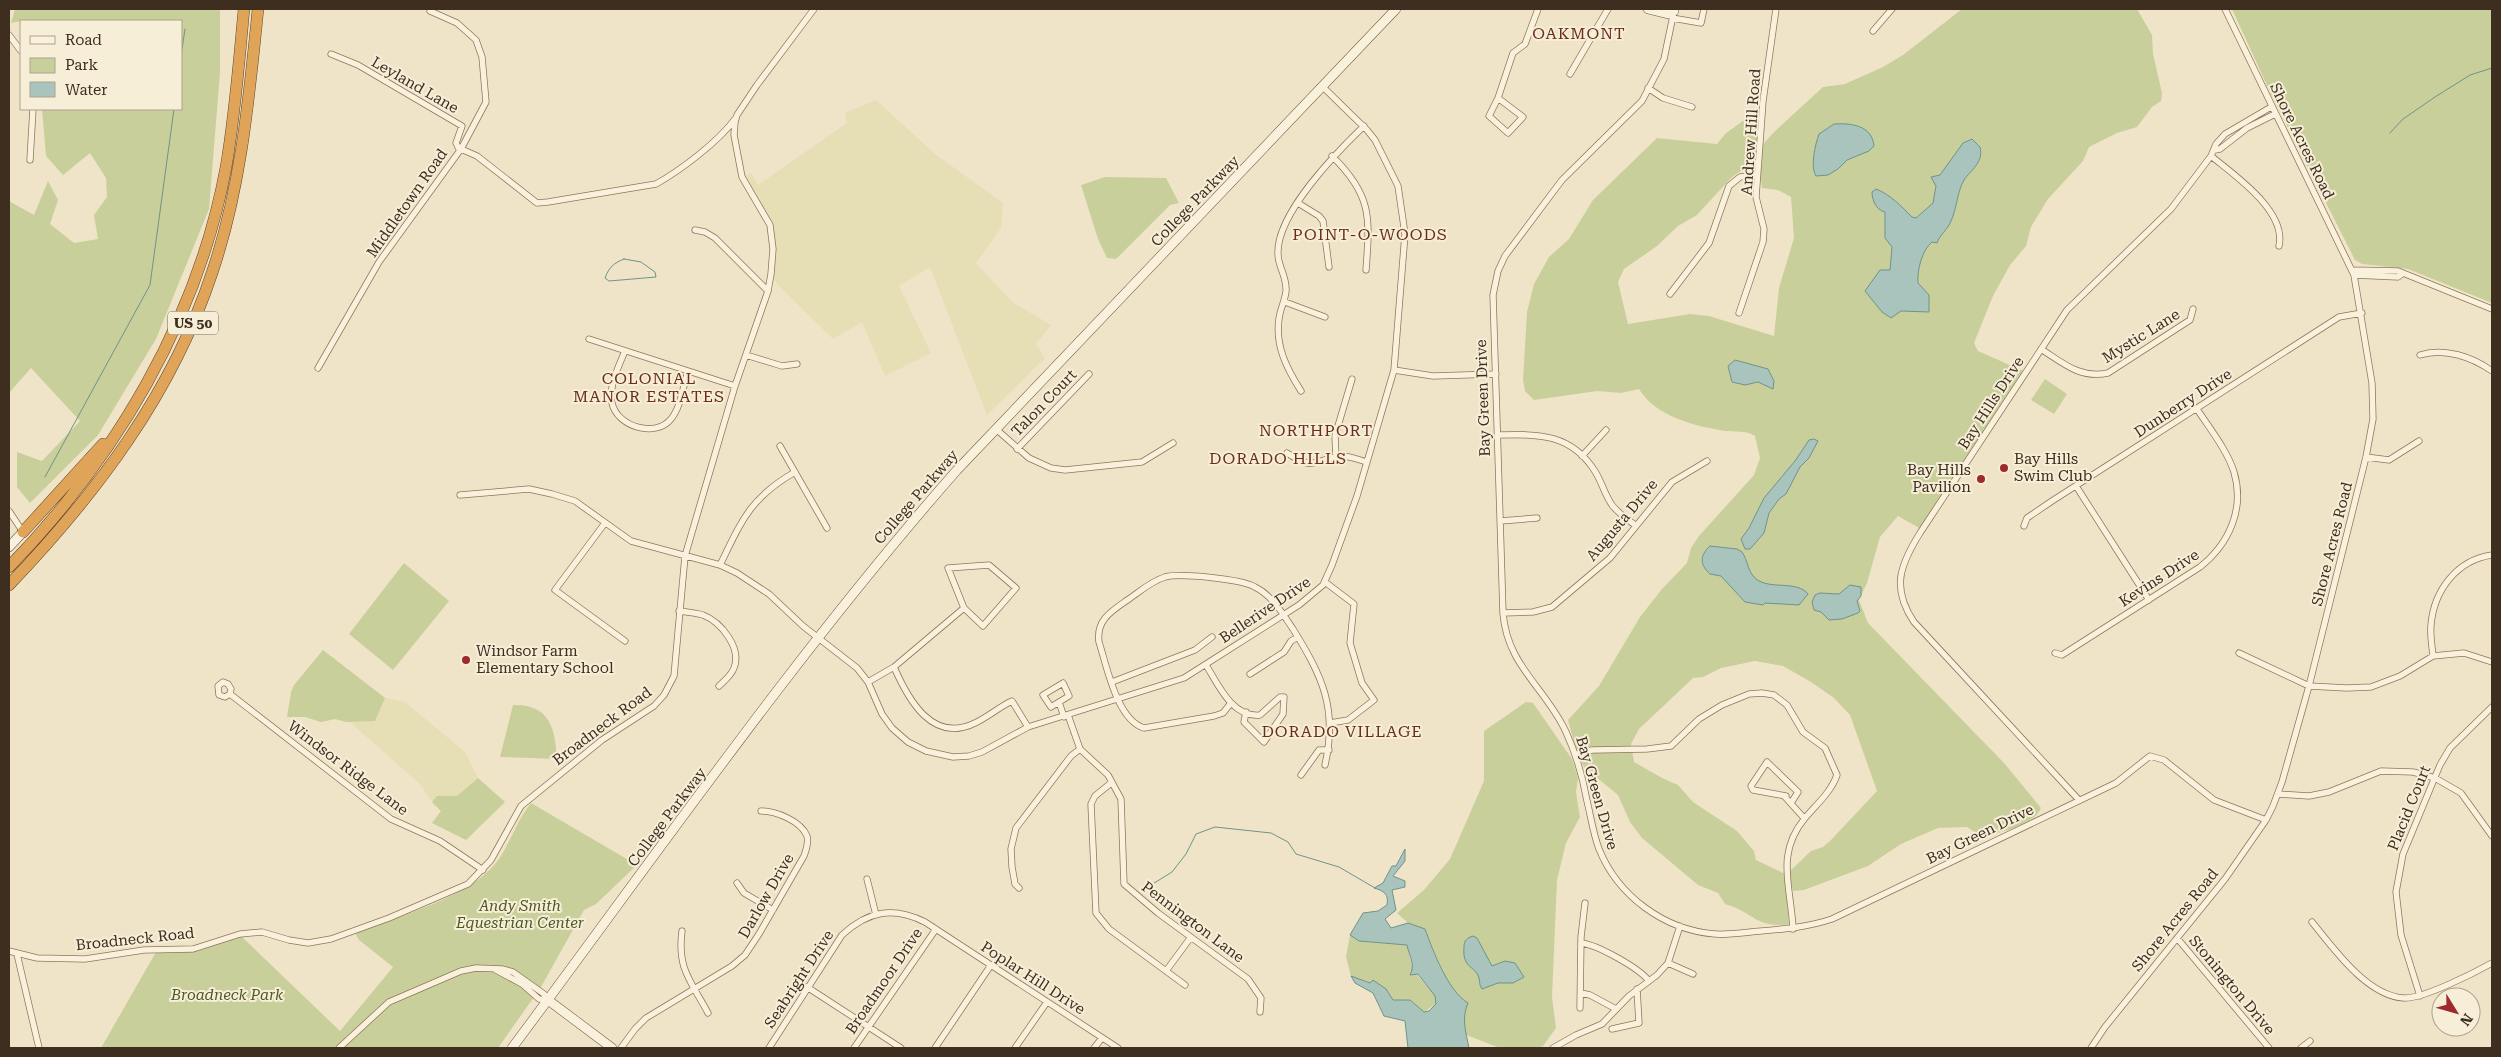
<svg xmlns="http://www.w3.org/2000/svg" width="2501" height="1057" font-family="'Roboto Serif',serif">
  <style>
    .farmland { fill: #e6deb5 }
    .green { fill: #c9cf9b }
    .water { fill: #a9c4bc; stroke: #6f938a }
    .lines { fill: none; stroke-linecap: round; stroke-linejoin: round }
    .stream { stroke: #6f938a; stroke-width: 1 }
    .street-casing { stroke: #8d765c; stroke-width: 7 }
    .secondary-casing { stroke: #6f573f; stroke-width: 10 }
    .highway-casing { stroke: #5b4430; stroke-width: 12 }
    .street { stroke: #faf1dc; stroke-width: 5.5 }
    .secondary { stroke: #faf1dc; stroke-width: 9 }
    .highway { stroke: #e0a458; stroke-width: 11 }
    .poi-dot { fill: #9e2a2b; stroke: #f7eed8; stroke-width: 2 }
    .labels { text-anchor: middle; dominant-baseline: central; stroke-width: 4; stroke-linejoin: round; paint-order: stroke }
    .shield { fill: #f7eed8; stroke: #756857; stroke-width: 1 }
    .shield-label { font-size: 14px; font-weight: bold; fill: #3d2e20 }
    .street-label { font-size: 15px; fill: #3d2e20; stroke: #f7eed8 }
    .poi-label { font-size: 15px; fill: #3d2e20; stroke: #f7eed8; text-anchor: start }
    .park-label { font-size: 15px; font-style: italic; fill: #4d5a26; stroke: #f7eed8 }
    .neighbourhood-label { font-size: 16px; letter-spacing: 1px; fill: #6b2e1e; stroke: #f7eed8 }
  </style>
  <rect width="100%" height="100%" fill="#f0e4c8"/>
  <path class="farmland" d="M 876,100 L 935,154 L 1003,203 L 1001,228 L 976,263 L 1012,302 L 1051,325 L 1036,344 L 1045,358 L 987,415 L 930,267 L 899,286 L 931,353 L 885,376 L 862,322 L 833,339 L 777,284 L 771,274 L 770,225 L 742,177 L 751,173 L 758,185 L 847,123 L 845,113 Z
    M 323,650 L 385,698 L 405,702 L 465,752 L 478,778 L 505,802 L 466,840 L 432,823 L 441,811 L 432,802 L 421,785 L 350,722 L 335,719 L 321,722 L 305,717 L 287,717 Z"/>
  <path class="green" d="M 15,9 L 220,9 L 220,73 L 209,209 L 156,339 L 98,435 L 30,503 L 17,487 L 17,452 L 42,461 L 80,421 L 31,368 L 9,393 L 9,201 L 34,215 L 48,181 L 58,200 L 50,224 L 74,243 L 98,239 L 94,215 L 107,197 L 106,178 L 90,153 L 63,175 L 46,156 L 42,109 L 181,109 L 181,21 L 21,21 L 11,23 Z
    M 1962,9 L 2137,9 L 2152,35 L 2153,54 L 2162,93 L 2161,101 L 2152,107 L 2137,127 L 2117,133 L 2089,147 L 2083,161 L 2048,199 L 2031,227 L 2026,246 L 2010,265 L 1993,296 L 1974,343 L 1978,351 L 2028,373 L 1987,426 L 1921,529 L 1898,516 L 1880,537 L 1867,583 L 1859,600 L 1868,623 L 2005,764 L 2041,808 C 2033,827 2001,831 1982,837 L 1967,827 L 1938,828 L 1901,844 L 1868,866 L 1804,890 L 1793,891 L 1789,872 L 1811,851 L 1823,847 L 1830,841 L 1877,791 L 1850,715 L 1834,698 L 1811,682 L 1783,666 L 1755,661 L 1721,668 L 1703,677 L 1693,678 L 1639,729 L 1631,744 L 1634,762 L 1662,778 L 1678,785 L 1693,802 L 1737,831 L 1754,851 L 1756,860 L 1785,874 L 1789,924 C 1756,929 1754,912 1725,904 L 1718,893 L 1698,885 L 1642,838 L 1630,822 L 1618,795 L 1584,767 L 1576,750 L 1568,720 L 1599,686 L 1640,617 L 1662,589 L 1687,563 L 1691,548 L 1699,536 L 1754,475 L 1760,458 L 1755,436 C 1745,430 1736,432 1725,431 C 1694,426 1655,416 1639,389 L 1621,393 L 1597,391 L 1534,400 L 1525,391 L 1523,380 L 1527,312 L 1534,284 L 1549,257 L 1569,239 L 1593,200 L 1657,138 L 1717,144 L 1725,134 L 1751,115 L 1756,117 C 1757,120 1759,122 1759,125 C 1760,130 1752,167 1750,170 L 1739,172 L 1731,178 L 1697,215 L 1678,226 L 1657,246 L 1624,269 L 1618,282 L 1628,324 L 1690,314 L 1709,316 L 1774,336 L 1779,288 L 1794,238 L 1791,197 L 1778,190 L 1762,188 L 1758,150 L 1774,132 L 1823,87 L 1845,84 L 1883,67 L 1903,55 Z
    M 2232,9 L 2492,9 L 2492,303 L 2408,269 L 2362,264 L 2355,260 L 2271,94 Z
    M 1105,177 L 1166,178 L 1179,203 L 1170,205 L 1116,259 L 1107,258 L 1098,239 L 1081,185 Z
    M 2045,379 L 2067,394 L 2054,414 L 2031,400 Z
    M 404,563 L 449,601 L 393,670 L 349,634 Z
    M 323,650 L 385,698 L 375,721 L 346,722 L 335,719 L 321,722 L 305,717 L 287,717 L 291,692 L 294,685 Z
    M 1526,702 L 1533,703 L 1572,759 L 1578,778 L 1576,792 L 1580,817 L 1566,843 L 1557,880 L 1552,997 L 1556,1028 L 1543,1046 L 1537,1048 L 1500,1048 L 1461,1033 L 1445,976 L 1427,937 L 1426,930 L 1408,923 L 1397,913 L 1424,890 L 1450,859 L 1484,781 L 1484,731 Z
    M 513,705 C 550,704 555,728 557,759 L 500,757 Z
    M 478,778 L 505,802 L 466,840 L 432,823 L 441,811 L 432,802 L 437,796 L 457,796 Z
    M 531,803 L 637,865 L 596,904 L 584,910 L 541,987 L 498,1048 L 101,1048 L 156,952 L 198,951 L 240,935 L 340,1031 L 393,967 L 359,940 L 355,933 C 398,916 472,897 499,859 C 511,841 517,820 531,803 Z
    M 1350,935 L 1359,941 L 1407,945 L 1413,970 L 1435,996 L 1436,1004 L 1424,1012 L 1410,1000 L 1393,1000 L 1386,989 L 1373,981 L 1371,983 L 1351,976 L 1346,957 Z"/>
  <path class="water" d="M 1834,124 C 1851,123 1872,125 1874,146 L 1869,151 L 1847,160 L 1838,169 L 1828,175 L 1816,176 C 1810,167 1815,145 1819,134 Z
    M 1972,139 L 1980,147 C 1984,162 1971,170 1964,180 C 1957,192 1957,208 1951,221 C 1948,229 1939,236 1937,243 L 1932,242 C 1922,250 1917,270 1918,283 L 1929,295 L 1929,312 L 1901,311 L 1891,318 L 1882,312 L 1865,291 L 1880,270 L 1890,270 L 1892,247 L 1885,238 L 1885,212 C 1876,210 1872,200 1872,192 L 1876,189 C 1891,195 1901,206 1912,217 L 1916,218 L 1933,203 L 1936,186 L 1931,177 L 1940,175 L 1963,143 Z
    M 1735,360 L 1768,369 L 1774,381 L 1773,389 L 1758,382 L 1745,385 L 1732,382 L 1728,366 Z
    M 1814,439 L 1818,441 L 1809,458 L 1800,467 L 1786,494 L 1779,499 L 1769,513 L 1764,533 L 1750,549 L 1745,549 L 1741,539 L 1749,528 L 1764,498 L 1795,461 L 1809,440 Z
    M 1710,546 L 1737,549 L 1742,552 C 1748,560 1747,571 1756,579 C 1770,590 1797,580 1808,594 L 1799,605 L 1765,603 L 1763,605 L 1745,602 L 1721,576 L 1710,574 C 1700,565 1699,556 1710,546 Z
    M 1850,585 L 1861,587 L 1861,596 L 1857,601 L 1860,611 L 1858,613 L 1842,619 L 1829,620 L 1821,612 L 1814,610 L 1812,602 L 1815,595 L 1820,593 L 1839,594 Z
    M 1405,849 L 1405,861 L 1393,876 L 1405,881 L 1405,887 L 1392,890 L 1396,910 L 1385,919 L 1391,928 L 1408,923 L 1425,929 C 1433,951 1448,991 1468,1003 C 1461,1019 1466,1032 1469,1048 L 1408,1048 L 1405,1021 L 1384,1016 L 1373,993 L 1355,983 L 1351,976 L 1370,983 L 1373,980 L 1386,989 L 1393,1000 L 1410,1000 L 1424,1012 L 1429,1011 L 1436,1004 L 1435,996 L 1418,974 L 1410,975 C 1416,964 1409,956 1407,945 L 1359,941 L 1350,935 L 1363,913 L 1378,911 L 1387,905 C 1389,894 1384,891 1374,888 L 1383,883 L 1392,866 L 1396,866 Z
    M 1473,936 L 1477,938 L 1492,966 L 1505,961 L 1515,963 L 1524,977 L 1513,983 L 1498,983 L 1482,989 C 1479,984 1480,983 1479,978 C 1475,965 1462,969 1464,947 C 1464,940 1467,938 1473,936 Z"/>
  <g class="lines">
    <path class="stream" d="M 181,56 L 185,29
      M 2390,133 L 2403,119 L 2435,97 L 2470,75 L 2492,68
      M 624,259 L 641,262 L 655,272 L 656,277 L 609,281 L 605,278 C 609,267 614,263 624,259 Z
      M 45,477 L 150,285 L 174,109
      M 1151,885 L 1172,872 L 1186,854 L 1196,834 L 1215,827 L 1271,833 L 1288,842 L 1296,854 L 1339,867 L 1375,888"/>
    <g class="street-casing">
      <path id="street" d="M 1674,11 L 1664,59 L 1642,101 L 1562,180 L 1505,256 L 1498,271 L 1493,295 L 1503,613 C 1507,666 1546,688 1566,732 C 1576,754 1583,778 1587,801 C 1591,817 1593,833 1599,849 C 1618,896 1664,930 1715,934 C 1730,935 1746,932 1761,931 C 1785,929 1808,927 1832,919 L 2116,783 L 2150,756 L 2164,760 L 2214,800 L 2266,820
        M 1672,18 L 1701,23 L 1704,9
        M 1873,31 L 1892,9
        M 9,35 L 21,51
        M 331,54 L 358,65 L 462,126 L 456,143 L 460,151
        M 1570,74 L 1608,9
        M 1648,88 L 1663,98 L 1692,107
        M 1498,98 L 1523,117 L 1508,133 L 1489,116 L 1498,98 L 1513,53 L 1525,44 L 1538,9
        M 461,149 L 477,156 L 537,203 L 548,202 L 656,184 C 681,170 718,142 735,119
        M 2215,150 L 2220,149 L 2247,128 L 2275,114
        M 1332,156 C 1372,195 1370,217 1366,270
        M 2211,156 C 2234,175 2287,211 2279,246
        M 30,160 L 33,109
        M 1298,203 L 1319,216 L 1323,221 L 1329,267
        M 695,230 L 705,232 L 715,238 L 768,291
        M 2352,270 L 2398,271 L 2492,309
        M 2354,275 L 2398,277 L 2402,274
        M 1670,294 L 1709,243 L 1729,186 L 1740,177 L 1757,175
        M 1285,302 L 1325,317
        M 1739,313 L 1763,242 L 1764,229 L 1756,197 L 1763,101 L 1776,9
        M 589,339 L 735,386
        M 2041,349 C 2063,363 2080,379 2108,373 L 2190,320 L 2193,309
        M 625,351 C 619,365 608,388 612,403 C 617,427 656,438 671,419 C 681,407 683,386 688,371
        M 746,355 L 782,366 L 797,364
        M 2420,355 C 2444,347 2472,357 2492,371
        M 318,368 L 379,262 L 461,149 L 486,102 L 482,57 L 476,40 L 457,23 L 430,11
        M 1394,370 L 1433,376 L 1496,374
        M 1301,391 C 1287,369 1275,346 1279,319 C 1280,309 1285,301 1286,291 C 1287,276 1278,267 1278,254 C 1276,214 1337,152 1364,126
        M 996,429 L 1029,458 L 1051,468 L 1065,470 L 1142,462 L 1173,443
        M 1497,435 C 1538,434 1572,433 1596,473 C 1602,483 1605,495 1612,505 C 1618,513 1627,519 1635,525
        M 780,446 L 827,528
        M 1017,449 L 1089,374
        M 1287,453 C 1316,472 1313,460 1340,456 C 1348,455 1359,460 1367,462
        M 1582,456 L 1606,430
        M 2366,457 L 2389,460 L 2419,441
        M 1336,458 L 1335,436 L 1352,379
        M 2076,486 L 2149,600
        M 460,495 L 529,489 L 552,494 L 575,501 L 631,541 L 720,565 L 737,573 L 769,594 L 803,626 L 857,668 L 868,682 L 882,714 L 892,728 L 908,742 L 926,751 L 953,757 L 969,756 L 982,752 L 1028,727 L 1184,678 L 1299,605 L 1323,585 L 1332,565 L 1357,496 L 1394,370 L 1405,234 L 1398,186 L 1375,140 L 1367,130 L 1323,87
        M 9,511 L 23,532
        M 1500,521 L 1537,518
        M 605,523 L 555,590 L 625,641
        M 2024,526 L 2027,518 L 2052,501 L 2339,317 L 2362,313
        M 720,565 C 742,520 750,498 795,472
        M 989,565 L 1016,588 L 983,626 L 964,608 L 948,568 Z
        M 1325,582 L 1354,604 L 1350,643 L 1362,683 L 1374,700 L 1348,720 L 1330,723
        M 679,611 C 687,612 696,613 703,615 C 721,622 742,648 734,668 C 731,676 725,680 719,686
        M 1503,613 L 1533,612 L 1552,607 L 1610,558 L 1672,482 L 1707,461
        M 2055,653 L 2062,655 L 2200,567 C 2229,544 2245,509 2234,472 C 2227,450 2210,429 2197,409
        M 2239,653 L 2309,686 L 2347,688 L 2371,687 L 2400,676 L 2433,656 L 2464,653 L 2492,662
        M 2433,656 C 2432,646 2430,635 2431,625 C 2434,590 2457,560 2492,555
        M 1206,665 C 1218,684 1232,718 1260,715 L 1280,697 L 1284,697 L 1283,714 L 1264,742 L 1244,722 L 1246,712
        M 894,667 C 908,699 932,744 975,723 C 988,717 999,707 1012,701 L 1028,727
        M 1250,674 L 1284,652 L 1291,641 L 1298,637
        M 868,682 L 894,667 L 964,608
        M 1112,682 L 1195,650 L 1212,637
        M 230,694 L 225,697 L 219,695 L 218,686 L 223,682 L 228,684 L 231,689 L 230,694 L 391,819 L 440,841 L 483,870
        M 1059,702 L 1051,707 L 1043,695 L 1063,683 L 1069,696 L 1059,702 L 1064,717
        M 1231,703 L 1223,713 L 1214,716 L 1144,728 C 1117,720 1107,667 1099,642 C 1096,621 1110,612 1126,601 C 1138,593 1151,581 1165,577 C 1181,573 1241,579 1255,587 C 1273,596 1282,613 1293,629 C 1322,676 1338,708 1325,765
        M 1068,715 L 1080,749 L 1108,775 L 1121,799 L 1124,884 L 1158,913 L 1248,979 L 1261,998 L 1260,1012
        M 1575,755 L 1592,750 L 1647,749 L 1671,746 L 1699,719 L 1722,705 L 1749,694 L 1762,693 L 1774,695 L 1787,705 L 1803,732 L 1825,748 L 1837,775 C 1831,792 1817,804 1805,818 C 1775,854 1791,886 1793,929
        M 1301,775 L 1319,750 L 1329,750
        M 1111,783 L 1095,796 L 1091,804 L 1096,913 L 1109,929 L 1185,985
        M 2278,794 L 2309,796 L 2329,792 L 2381,771 L 2413,772 L 2435,778 L 2461,793 L 2492,836
        M 2079,800 L 1914,622 C 1891,588 1900,565 1920,533 L 2067,310 L 2171,209 L 2211,156 L 2216,144 L 2225,134 L 2271,107
        M 1791,803 L 1798,792 L 1767,762 L 1751,786 L 1753,790 L 1786,796 L 1785,797 L 1804,818
        M 867,879 L 876,915
        M 737,883 L 744,893 L 773,910
        M 1019,888 L 1015,884 L 1012,867 L 1011,849 L 1016,828 L 1071,756 L 1080,749
        M 2312,922 C 2334,949 2367,996 2404,998 C 2423,999 2474,973 2492,963
        M 682,931 C 677,969 691,981 708,1013
        M 2177,938 L 2269,1048
        M 1581,943 C 1598,945 1639,968 1649,981
        M 9,951 L 37,958 L 85,959 L 144,950 L 193,949 L 240,934 L 262,932 L 289,940 L 308,943 L 331,939 L 389,918 L 468,884 L 491,860 L 521,806 L 602,740 L 654,706 L 664,695 L 674,676 L 685,556 L 735,386 L 768,291 L 771,274 L 773,249 L 770,225 L 742,177 L 734,135 L 735,122 L 737,115 L 757,85 L 814,9
        M 17,954 L 39,1048
        M 1668,963 L 1693,974
        M 496,970 L 522,984 L 539,999 L 548,1000
        M 1166,971 L 1191,937
        M 807,987 L 901,1048
        M 1581,993 L 1590,995 L 1616,1009
        M 2420,996 L 2401,935 L 2396,892 L 2403,854 L 2440,765 L 2450,748 L 2492,707
        M 1580,1008 L 1581,937 L 1585,903
        M 1612,1029 L 1639,1023 L 1637,989
        M 339,1048 L 389,1002 L 461,971 L 476,968 L 502,969 L 513,972 L 544,994 L 548,1000
        M 621,1048 L 635,1029 L 646,1018 L 732,966 L 745,955 L 759,934 L 804,856 C 806,850 809,843 807,836 C 801,821 776,811 761,811
        M 769,1048 L 842,935 C 868,911 893,906 925,922 L 1118,1048
        M 854,1048 L 936,929
        M 935,1048 L 991,965
        M 1015,1048 L 1047,1002
        M 1094,1048 L 1102,1038
        M 1553,1048 L 1576,1035 L 1602,1024 L 1629,996 L 1657,975 L 1668,963 L 1680,926
        M 2091,1048 L 2105,1027 L 2225,879 L 2266,820 L 2273,806 L 2282,782 L 2309,686 L 2366,457 L 2373,419 L 2372,383 L 2354,275 L 2225,9
        M 2301,1048 L 2310,1041"/>
    </g>
    <g class="secondary-casing">
      <path id="secondary" d="M 1648,9 L 1668,14 L 1674,11
        M 9,547 L 23,532
        M 548,1000 L 612,1048
        M 512,1048 C 657,854 796,653 957,470 L 1396,9"/>
    </g>
    <g class="highway-casing">
      <path id="highway" d="M 23,532 L 103,444
        M 9,567 C 116,457 198,319 226,167 C 235,115 239,61 244,9
        M 9,585 C 96,494 172,394 212,273 C 241,188 249,98 258,9"/>
    </g>
    <use href="#street" class="street"/>
    <use href="#secondary" class="secondary"/>
    <use href="#highway" class="highway"/>
  </g>
  <g class="poi-dot">
    <circle cx="2004" cy="468" r="5"/>
    <circle cx="1981" cy="479" r="5"/>
    <circle cx="466" cy="660" r="5"/>
  </g>
  <g class="labels">
    <rect class="shield" x="168" y="311.5" width="50" height="23" rx="4"/>
    <g class="shield-label">
      <text x="193" y="323">US 50</text>
    </g>
    <g class="street-label">
      <text transform="translate(415 85) rotate(30)">Leyland Lane</text>
      <text transform="translate(1751 132) rotate(-86)">Andrew Hill Road</text>
      <text transform="translate(2302 141) rotate(64)">Shore Acres Road</text>
      <text transform="translate(1195 201) rotate(-46)">College Parkway</text>
      <text transform="translate(407 203) rotate(-55)">Middletown Road</text>
      <text transform="translate(2141 336) rotate(-32)">Mystic Lane</text>
      <text transform="translate(1483 398) rotate(-92)">Bay Green Drive</text>
      <text transform="translate(1044 403) rotate(-46)">Talon Court</text>
      <text transform="translate(1991 403) rotate(-57)">Bay Hills Drive</text>
      <text transform="translate(2183 403) rotate(-33)">Dunberry Drive</text>
      <text transform="translate(916 497) rotate(-49)">College Parkway</text>
      <text transform="translate(1622 520) rotate(-50)">Augusta Drive</text>
      <text transform="translate(2332 544) rotate(-76)">Shore Acres Road</text>
      <text transform="translate(2159 578) rotate(-33)">Kevins Drive</text>
      <text transform="translate(1265 610) rotate(-34)">Bellerive Drive</text>
      <text transform="translate(602 726) rotate(-37)">Broadneck Road</text>
      <text transform="translate(348 768) rotate(37)">Windsor Ridge Lane</text>
      <text transform="translate(1597 793) rotate(74)">Bay Green Drive</text>
      <text transform="translate(2409 808) rotate(-68)">Placid Court</text>
      <text transform="translate(667 817) rotate(-53)">College Parkway</text>
      <text transform="translate(1980 834) rotate(-26)">Bay Green Drive</text>
      <text transform="translate(766 896) rotate(-60)">Darlow Drive</text>
      <text transform="translate(2175 920) rotate(-51)">Shore Acres Road</text>
      <text transform="translate(1193 922) rotate(37)">Pennington Lane</text>
      <text transform="translate(135 939) rotate(-6)">Broadneck Road</text>
      <text transform="translate(1033 978) rotate(33)">Poplar Hill Drive</text>
      <text transform="translate(799 979) rotate(-57)">Seabright Drive</text>
      <text transform="translate(884 981) rotate(-56)">Broadmoor Drive</text>
      <text transform="translate(2232 985) rotate(50)">Stonington Drive</text>
    </g>
    <g class="poi-label">
      <text x="2014" y="459">Bay Hills<tspan x="2014" dy="17">Swim Club</tspan></text>
      <text x="1971" y="470" text-anchor="end">Bay Hills<tspan x="1971" dy="17">Pavilion</tspan></text>
      <text x="476" y="651">Windsor Farm<tspan x="476" dy="17">Elementary School</tspan></text>
    </g>
    <g class="park-label">
      <text x="520" y="906">Andy Smith<tspan x="520" dy="17">Equestrian Center</tspan></text>
      <text x="227" y="995">Broadneck Park</text>
    </g>
    <g class="neighbourhood-label">
      <text x="1579" y="33">OAKMONT</text>
      <text x="1370" y="234">POINT-O-WOODS</text>
      <text x="649" y="378">COLONIAL<tspan x="649" dy="18">MANOR ESTATES</tspan></text>
      <text x="1316" y="430">NORTHPORT</text>
      <text x="1278" y="458">DORADO HILLS</text>
      <text x="1342" y="731">DORADO VILLAGE</text>
    </g>
  </g>
  <rect width="2501" height="1057" fill="none" stroke="#3d2e20" stroke-width="20"/>
  <rect x="20" y="20" width="162" height="90" fill="#f7eed8" stroke="#ada18e"/>
  <rect x="30" y="36" width="25" height="8" fill="#faf1dc" stroke="#ada18e"/>
  <text x="65" y="45" font-size="15" fill="#3d2e20">Road</text>
  <rect x="30" y="58" width="25" height="15" fill="#c9cf9b" stroke="#ada18e"/>
  <text x="65" y="70" font-size="15" fill="#3d2e20">Park</text>
  <rect x="30" y="82" width="25" height="15" fill="#a9c4bc" stroke="#ada18e"/>
  <text x="65" y="95" font-size="15" fill="#3d2e20">Water</text>
  <g transform="translate(2456 1012) rotate(127)"><circle r="24" fill="#f7eed8" stroke="#ada18e"/>
  <path d="M0-4L9 19L0 12L-9 19Z" fill="#9e2a2b"/>
  <text y="-8" font-size="14" font-weight="bold" text-anchor="middle" fill="#3d2e20">N</text>
  </g>
</svg>
